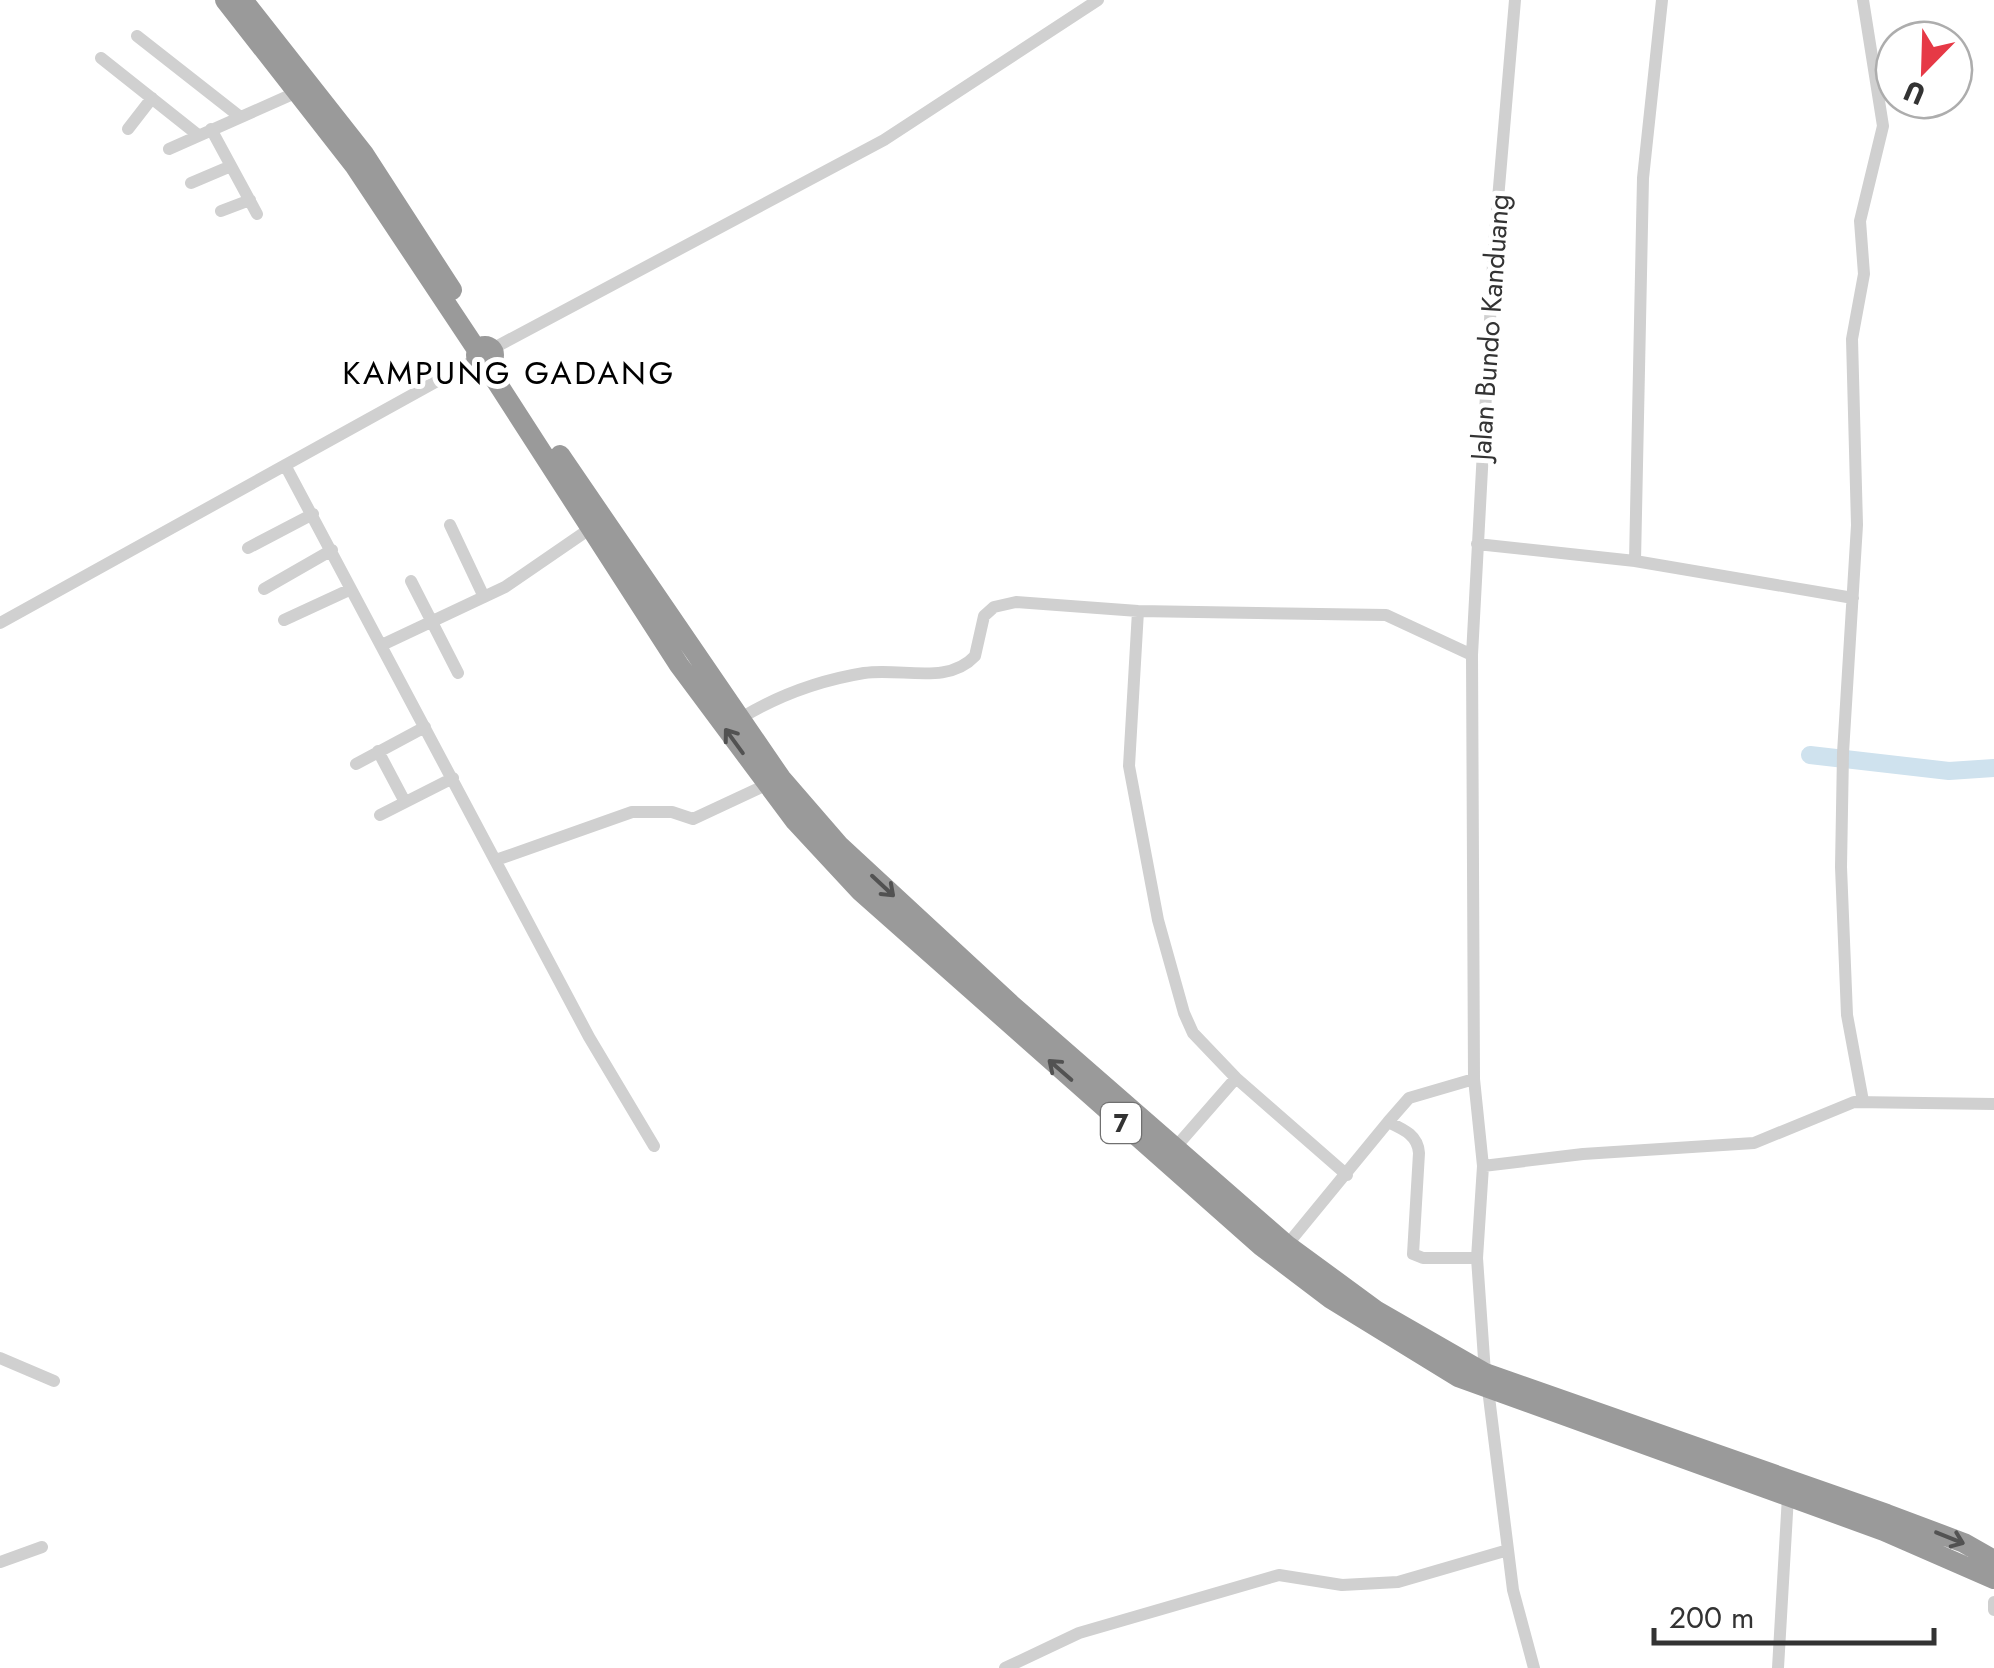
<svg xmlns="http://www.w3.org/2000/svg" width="1994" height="1668" font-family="Jost,sans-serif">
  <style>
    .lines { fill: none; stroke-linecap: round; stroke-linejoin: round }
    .river { stroke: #cfe2ee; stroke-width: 18 }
    .minor { stroke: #d0d0d0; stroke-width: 12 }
    .highway { stroke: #9a9a9a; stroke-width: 20 }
    .oneway { stroke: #525252 }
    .labels { text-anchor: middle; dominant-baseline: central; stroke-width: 10; stroke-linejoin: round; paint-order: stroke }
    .shield { fill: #fff; stroke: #707070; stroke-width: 2.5 }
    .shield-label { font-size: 25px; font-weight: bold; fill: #333 }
    .street-label { font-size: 28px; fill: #333; stroke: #fff }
    .quarter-label { font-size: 32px; letter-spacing: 2.5px; fill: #000; stroke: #fff }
  </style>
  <rect width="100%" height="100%" fill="#fff"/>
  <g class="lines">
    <path class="river" d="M 1810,755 L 1949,771 L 1994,768"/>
    <path class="minor" d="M 1863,0 L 1883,126 L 1860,221 L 1864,274 L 1852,339 L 1857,525 L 1843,753 L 1841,867 L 1847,1015 L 1863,1101
      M 137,36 L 239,116
      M 101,58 L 198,135
      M 128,129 L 152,98
      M 211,129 L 257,214
      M 169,149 L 295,93
      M 191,183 L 231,166
      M 221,211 L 250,200
      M 492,349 L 884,140 L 1098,0
      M 285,465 L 589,1037 L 654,1146
      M 450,525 L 484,597
      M 1477,544 L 1635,561 L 1853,598
      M 248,548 L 313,514
      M 1635,561 L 1643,178 L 1662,0
      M 411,581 L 458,673
      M 264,589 L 332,550
      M 1138,611 L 1129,766 L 1158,920 L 1184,1013 L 1193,1033 L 1236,1078 L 1347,1175
      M 284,620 L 349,590
      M 0,623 L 477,359
      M 384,644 L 505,587 L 591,528
      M 741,718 C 779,695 821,680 864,673 C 901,667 947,686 975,656 L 984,616 L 994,607 L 1016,602 L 1138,611 L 1386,615 L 1472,655
      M 378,751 L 405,802
      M 356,764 L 425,727
      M 380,815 L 453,778
      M 496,860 L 632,812 L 672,812 L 693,819 L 770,783
      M 1388,1122 L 1409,1098 L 1474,1079
      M 1174,1149 L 1236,1078
      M 1483,1166 L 1474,1079 L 1472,655 L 1494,246 L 1515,0
      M 1287,1245 L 1388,1122 C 1403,1129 1418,1135 1419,1153 L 1413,1254 L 1423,1258 L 1477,1258 L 1485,1373
      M 1477,1258 L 1483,1166 L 1583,1154 L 1754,1143 L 1854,1102 L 1994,1104
      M 0,1358 L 54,1381
      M 1488,1389 L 1513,1590 L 1534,1668
      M 0,1562 L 42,1547
      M 1994,1602 L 1994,1610
      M 1005,1668 L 1079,1633 L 1279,1575 L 1342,1585 L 1398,1582 L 1508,1550
      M 1778,1668 L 1788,1496"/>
    <path class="highway" d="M 225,0 L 354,165 L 477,350
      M 243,0 L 364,154 L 452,290
      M476 355a9 9 0 1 1 18 0a9 9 0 1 1-18 0Z
      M 485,364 L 679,665 L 795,821 L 860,891 L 1261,1246 L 1331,1299 L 1458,1377 L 1884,1531 L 1994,1579
      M 560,455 L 781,778 L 839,845 L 1013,1006 L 1287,1245 L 1377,1311 L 1485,1373 L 1887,1514 L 1964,1543 L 1994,1560"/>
  </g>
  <defs><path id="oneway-shaft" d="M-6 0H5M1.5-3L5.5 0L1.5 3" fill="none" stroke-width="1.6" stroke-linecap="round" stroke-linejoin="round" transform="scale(2.5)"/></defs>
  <g class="oneway">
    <use href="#oneway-shaft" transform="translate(734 741) rotate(-126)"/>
    <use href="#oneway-shaft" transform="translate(883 886) rotate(43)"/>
    <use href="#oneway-shaft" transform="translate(1060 1070) rotate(-139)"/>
    <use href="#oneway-shaft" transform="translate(1950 1538) rotate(22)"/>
  </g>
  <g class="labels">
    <rect class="shield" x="1101" y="1103" width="40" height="40" rx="8"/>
    <g class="shield-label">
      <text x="1121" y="1123">7</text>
    </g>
    <g class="street-label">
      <text transform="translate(1490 327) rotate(-86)">Jalan Bundo Kanduang</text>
    </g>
    <g class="quarter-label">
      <text x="509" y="373">KAMPUNG GADANG</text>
    </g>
  </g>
  <g transform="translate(1924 70) rotate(203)"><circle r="48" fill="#ffffff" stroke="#adadad" stroke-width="2.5"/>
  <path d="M0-8L18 38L0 25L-18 38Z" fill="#e63946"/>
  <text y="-15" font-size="28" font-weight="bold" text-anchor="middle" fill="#333333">U</text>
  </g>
  <path d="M1654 1628v15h280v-15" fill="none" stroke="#333333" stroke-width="5"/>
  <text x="1669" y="1628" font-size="30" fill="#333333" stroke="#ffffff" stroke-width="8" paint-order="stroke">200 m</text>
</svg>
